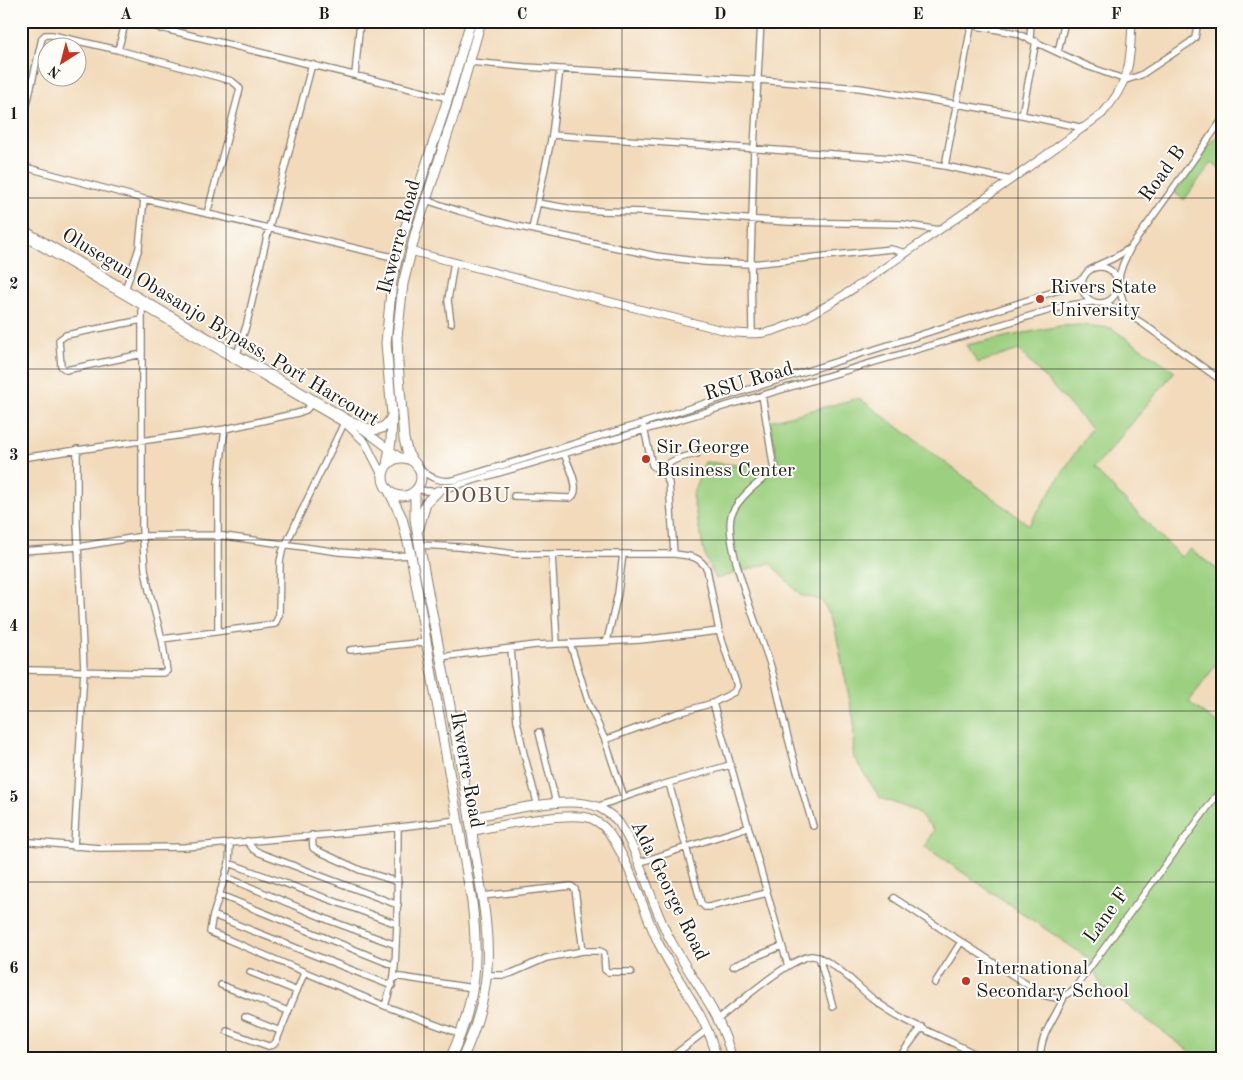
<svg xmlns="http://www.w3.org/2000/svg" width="1243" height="1080" font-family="'Old Standard TT',serif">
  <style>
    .green { fill: #9cd080; stroke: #5c764e }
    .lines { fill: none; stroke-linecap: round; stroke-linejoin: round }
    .minor-casing { stroke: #877b6b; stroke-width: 8 }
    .tertiary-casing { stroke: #877b6b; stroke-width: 9 }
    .secondary-casing { stroke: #877b6b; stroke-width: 10 }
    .primary-casing { stroke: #877b6b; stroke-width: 11 }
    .minor { stroke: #fff; stroke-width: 5.5 }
    .tertiary { stroke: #fff; stroke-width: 7 }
    .secondary { stroke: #fff; stroke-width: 8 }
    .primary { stroke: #fff; stroke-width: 9 }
    .grid { fill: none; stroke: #1c1c1c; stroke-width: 1; stroke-opacity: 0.55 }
    .poi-dot { fill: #c8321e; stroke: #fdfcf7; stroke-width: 2 }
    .labels { text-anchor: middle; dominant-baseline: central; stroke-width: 4; stroke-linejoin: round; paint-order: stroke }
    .street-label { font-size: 20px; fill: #1c1c1c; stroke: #fdfcf7 }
    .poi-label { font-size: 20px; fill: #1c1c1c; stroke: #fdfcf7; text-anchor: start }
    .quarter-label { font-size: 22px; letter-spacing: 1px; fill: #6a4d45; stroke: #fdfcf7 }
    .neatline { fill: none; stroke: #1c1c1c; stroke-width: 2 }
    .grid-label { font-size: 16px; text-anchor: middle; font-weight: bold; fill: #1c1c1c }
  </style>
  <rect width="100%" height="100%" fill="#fdfcf7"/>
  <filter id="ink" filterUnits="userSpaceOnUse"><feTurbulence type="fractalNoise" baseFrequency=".02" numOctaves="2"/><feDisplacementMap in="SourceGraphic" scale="10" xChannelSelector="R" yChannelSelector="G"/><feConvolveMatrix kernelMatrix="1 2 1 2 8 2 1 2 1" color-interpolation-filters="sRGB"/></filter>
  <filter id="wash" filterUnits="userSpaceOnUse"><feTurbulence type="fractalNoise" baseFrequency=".0096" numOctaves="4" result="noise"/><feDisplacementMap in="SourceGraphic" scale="20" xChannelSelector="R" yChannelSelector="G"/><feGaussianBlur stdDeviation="1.12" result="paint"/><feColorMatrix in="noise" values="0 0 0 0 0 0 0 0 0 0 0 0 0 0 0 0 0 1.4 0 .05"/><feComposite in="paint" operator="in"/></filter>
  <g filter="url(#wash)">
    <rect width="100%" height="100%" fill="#f2daba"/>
    <path class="green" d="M 1222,129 L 1222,170 L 1212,162 L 1184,200 L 1175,193 Z
      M 1084,325 L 1111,328 L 1175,371 L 1094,469 L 1181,557 L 1190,549 L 1222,573 L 1222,656 L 1189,702 L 1222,727 L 1222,1059 L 1200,1059 L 1101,986 L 1088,958 L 924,846 L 934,830 L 916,811 L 880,798 L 853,756 L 854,721 L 833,619 L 821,600 L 800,595 L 770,563 L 716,579 L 705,556 L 692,495 L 705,462 L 779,469 L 770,421 L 859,398 L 1029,525 L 1091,428 L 1019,350 L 978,363 L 966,345 L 1059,326 Z"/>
  </g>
  <g filter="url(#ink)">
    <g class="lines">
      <g class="minor-casing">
        <path id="minor" d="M 132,21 L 448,98
          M 892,21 L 959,23 L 1016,33 L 1087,66 L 1126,80 L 1141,75 L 1189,43 L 1195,38 L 1198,21
          M 161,29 L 163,21
          M 1030,39 L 1031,21
          M 118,50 L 126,21
          M 1058,52 L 1065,21
          M 470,62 L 525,67 L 759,80 L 860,88 L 1022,115 L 1084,128
          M 355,75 L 360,21
          M 1022,115 L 1036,41
          M 21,131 L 42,38 L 45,35 L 52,35 L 118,50 L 232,81 L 238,86 L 240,89 L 207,214
          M 552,135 L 892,158 L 945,166 L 1011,180
          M 21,166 L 144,199 L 397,258
          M 945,166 L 972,21
          M 426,200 L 459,211 L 516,226 L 595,243 L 656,256 L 704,262 L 751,264 L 891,249 L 906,253
          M 538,203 L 573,209 L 602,211 L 645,212 L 788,222 L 902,224 L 939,230
          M 532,229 L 552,135 L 560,69
          M 1096,266 L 1114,258 L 1130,248
          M1082 285a18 18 0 1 1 36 0a18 18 0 1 1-36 0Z
          M 125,290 L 139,248 L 144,199
          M 1103,303 L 1128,314 L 1142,323 L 1222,381
          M 1128,314 C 1115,282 1116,277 1131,247 L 1222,120
          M 142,320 L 66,335 L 59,340 L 61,366 L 66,370 L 142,354
          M 451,323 L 448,300 L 454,262
          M 752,334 L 751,257 L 754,148 L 761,21
          M 237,354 L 247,323 L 269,228 L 312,64
          M 762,395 L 774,470 C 760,481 740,496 732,513 C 721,540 762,637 771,667 C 778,689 781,712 787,734 C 795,765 804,796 813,826
          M 644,428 L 652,465 L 657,469 L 662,470 L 669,483 L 674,554
          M 21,458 L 225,429 L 298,413 L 306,410 L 314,401
          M 419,469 C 430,477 440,483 454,480 L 643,423 L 920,335 L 1059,290 L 1082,279
          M 662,470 C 672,458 683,457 697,454
          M 416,489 L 426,491 L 438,491 L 1064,306 L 1092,302
          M 514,496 L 570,498 C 583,492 568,464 564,454
          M 419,545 L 459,547 L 515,554 L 674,554 C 689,556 698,555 707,569 L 719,631 L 737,686 L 734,692 L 713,703 L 675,714 L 605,740
          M 21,551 L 78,547 L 143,536 L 217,535 L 339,552 L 391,556 L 411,555
          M 552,554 L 557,644
          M 218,630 L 218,483 L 225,429
          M 162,639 L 275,624 L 279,615 L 280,562 L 282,552 L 344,423
          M 607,641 L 618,593 L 623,554
          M 570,643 L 589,704 L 605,740 L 624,797
          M 511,649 L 517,721 L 524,754 L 538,806
          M 350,650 L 426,642
          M 440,657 L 536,645 L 640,640 L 719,631
          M 21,670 C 69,670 116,673 164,673 L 167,671 L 162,639 L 149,590 L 145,569 L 142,529 L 142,306
          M 713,703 L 788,966
          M 539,732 L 556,803
          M 669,783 L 701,903 L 705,907 L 709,907 L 767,893
          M 596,807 L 651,788 L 730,765
          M 312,835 L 313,848 L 316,850 L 360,870 L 398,882
          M 21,841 L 99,848 L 185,847 L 367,831 L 457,820
          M 247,841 L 253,849 L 260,853 L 398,905
          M 230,843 L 229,863 L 212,919 L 210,932 L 385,1006 L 461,1034
          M 74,847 L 84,670 L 77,524 L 77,449
          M 229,863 L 397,924
          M 638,863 L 748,827
          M 226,877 L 331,921 L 396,945
          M 220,895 L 395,966
          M 482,896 L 571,886 L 575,889 L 583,951
          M 894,898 L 1043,995 C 1058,1000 1062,999 1074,989 L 1222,788
          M 213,915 L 392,986
          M 819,957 L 833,1007
          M 733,966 L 782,946
          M 250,972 L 297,991
          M 486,975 L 505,975 L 512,973 L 546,958 L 583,951 L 600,951 L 604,953 L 605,970 L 608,972 L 631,972
          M 394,976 L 473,988
          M 935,983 L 961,942
          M 221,985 L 288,1011
          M 385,1006 L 394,976 L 395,966 L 397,924 L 398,827
          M 245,1017 L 280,1031
          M 717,1020 C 738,1004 788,959 811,956 C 828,955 859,988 873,999 C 906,1025 948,1038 984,1059
          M 227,1031 L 268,1046 L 273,1045 L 276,1042 L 304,973
          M 156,1057 L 161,1059
          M 579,1059 L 604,1059
          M 669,1059 L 708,1029
          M 898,1059 L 922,1027
          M 1041,1059 C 1038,1037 1056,1017 1064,997"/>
      </g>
      <g class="tertiary-casing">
        <path id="tertiary" d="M 21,228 L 353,422 L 401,458
          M 21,235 L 346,424 L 365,442 L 383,477
          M 410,251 L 734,333 C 749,334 762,335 776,330 C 818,316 866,280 903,255 C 970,209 1037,162 1102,114 C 1131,81 1130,63 1132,21"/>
      </g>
      <g class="secondary-casing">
        <path id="secondary" d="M 470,818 C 502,812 569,794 598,807 C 605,811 614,816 619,823 C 643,859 650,904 671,941 C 692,980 722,1014 732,1059
          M 472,831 C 495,826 573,810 592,819 C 600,823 607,828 611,836 C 632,868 642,906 657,940 C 676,981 707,1014 717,1059"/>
      </g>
      <g class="primary-casing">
        <path id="primary" d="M 353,422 C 368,430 383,436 392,416
          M383 477a19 19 0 1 1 38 0a19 19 0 1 1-38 0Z
          M 387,465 L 391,441 L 392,415 L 386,343 L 392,281 L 403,235 L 445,108 L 471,21
          M 417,466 L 408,454 L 404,439 L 398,363 L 397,337 L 403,284 L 416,231 L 456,108 L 481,21
          M 388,489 L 402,518 L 411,555 L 472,902 C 479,962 476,1003 450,1059
          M 415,491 L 415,519 C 432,624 457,728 472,833 C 478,877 490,923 487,968 C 485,999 475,1031 462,1059
          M 419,528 L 426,503 L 438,491"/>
      </g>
      <use href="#minor" class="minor"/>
      <use href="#tertiary" class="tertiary"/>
      <use href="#secondary" class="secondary"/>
      <use href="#primary" class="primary"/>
    </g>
  </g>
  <path class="grid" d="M 226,21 L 226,1059M 424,21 L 424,1059M 622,21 L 622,1059M 820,21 L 820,1059M 1018,21 L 1018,1059M 21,198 L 1222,198M 21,369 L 1222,369M 21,540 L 1222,540M 21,711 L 1222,711M 21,882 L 1222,882"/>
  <g class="poi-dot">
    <circle cx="1040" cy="299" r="5"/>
    <circle cx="646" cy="459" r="5"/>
    <circle cx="966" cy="981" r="5"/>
  </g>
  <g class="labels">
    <g class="street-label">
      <text transform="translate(1163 174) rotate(-54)">Road B</text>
      <text transform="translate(400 237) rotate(-75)">Ikwerre Road</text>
      <text transform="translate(220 328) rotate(31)">Olusegun Obasanjo Bypass, Port Harcourt</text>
      <text transform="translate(749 382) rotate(-17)">RSU Road</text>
      <text transform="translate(466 770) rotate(80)">Ikwerre Road</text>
      <text transform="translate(669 891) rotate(64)">Ada George Road</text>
      <text transform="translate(1107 916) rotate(-54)">Lane F</text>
    </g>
    <g class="poi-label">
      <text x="1050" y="288">Rivers State<tspan x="1050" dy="23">University</tspan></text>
      <text x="656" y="448">Sir George<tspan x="656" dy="23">Business Center</tspan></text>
      <text x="976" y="969">International<tspan x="976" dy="23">Secondary School</tspan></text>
    </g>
    <g class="quarter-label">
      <text x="477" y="496">DOBU</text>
    </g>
  </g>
  <rect width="1243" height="1080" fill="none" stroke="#fdfcf7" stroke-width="55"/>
  <g transform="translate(62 62) rotate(216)"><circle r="24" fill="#fdfcf7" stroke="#a3a29f"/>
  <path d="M0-4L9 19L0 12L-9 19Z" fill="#c8321e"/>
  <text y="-8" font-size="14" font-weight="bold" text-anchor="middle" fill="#1c1c1c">N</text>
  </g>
  <rect x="28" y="28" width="1188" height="1024" class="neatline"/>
  <g class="grid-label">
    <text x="126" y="19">A</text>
    <text x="324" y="19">B</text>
    <text x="522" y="19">C</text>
    <text x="720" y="19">D</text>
    <text x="918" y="19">E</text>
    <text x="1116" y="19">F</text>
    <text x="14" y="119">1</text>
    <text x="14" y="289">2</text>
    <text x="14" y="460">3</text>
    <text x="14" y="631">4</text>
    <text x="14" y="802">5</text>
    <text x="14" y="973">6</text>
  </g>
</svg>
